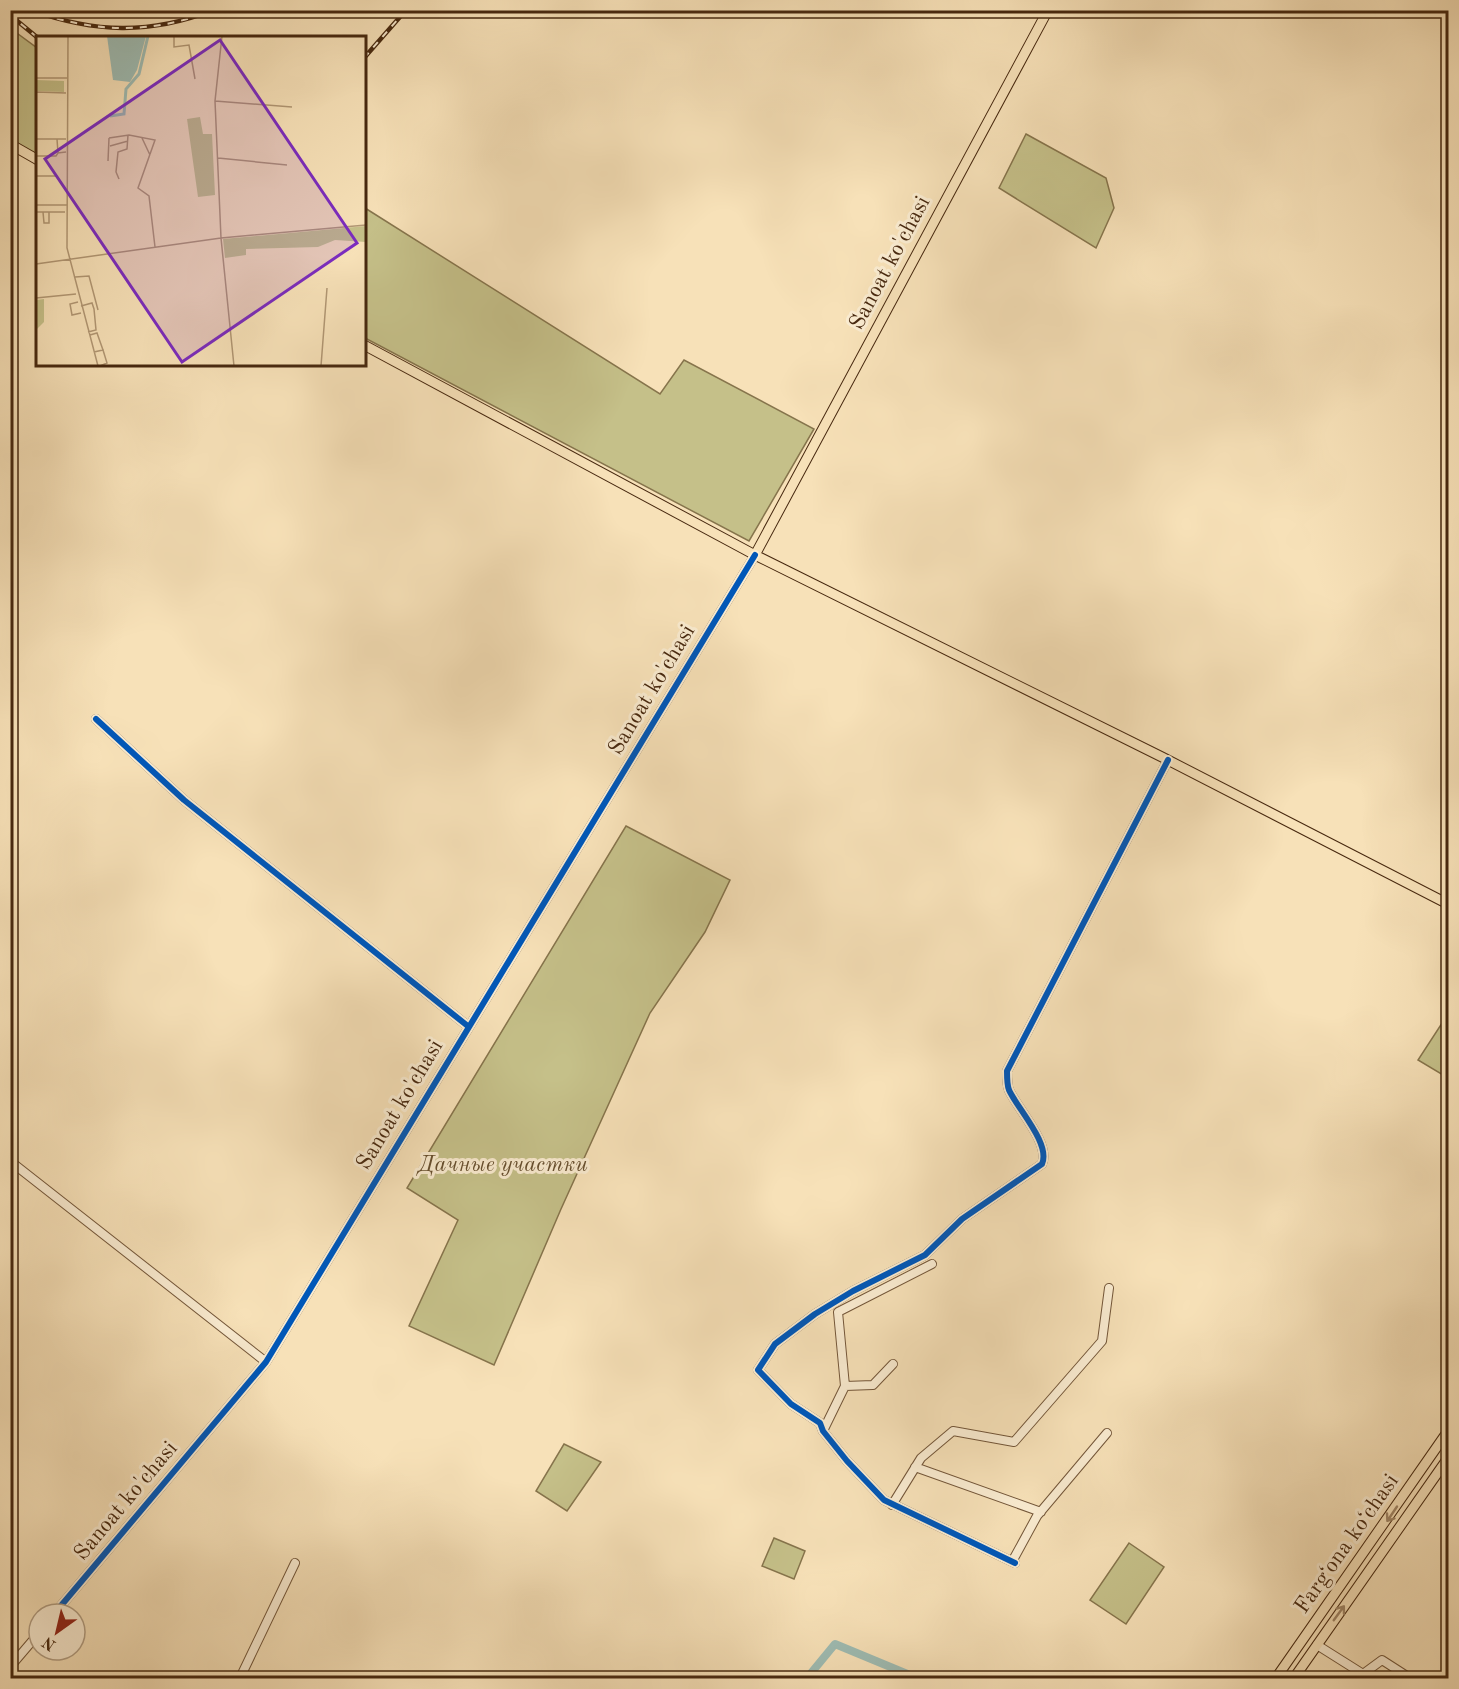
<svg xmlns="http://www.w3.org/2000/svg" width="1459" height="1689" font-family="'Old Standard TT',serif">
  <style>
    .green { fill: #c5c089; stroke: #86744c; stroke-width: 1.5 }
    .lines { fill: none; stroke-linecap: round; stroke-linejoin: round }
    .canal { stroke: #9ebcb3; stroke-width: 8 }
    .minor-casing { stroke: #735639; stroke-width: 10 }
    .major-casing { stroke: #47280f; stroke-width: 11 }
    .minor { stroke: #faecd1; stroke-width: 8 }
    .major { stroke: #f7e1b8; stroke-width: 9 }
    .rail-casing { stroke: #47280f; stroke-width: 4.5 }
    .rail { stroke: #faecd1; stroke-width: 2; stroke-dasharray: 7; stroke-linecap: butt }
    .cycleway-casing { stroke: #faecd1; stroke-width: 10 }
    .cycleway { stroke: #0057b8; stroke-width: 6 }
    .oneway { stroke: #9f8464 }
    .labels { text-anchor: middle; dominant-baseline: central; stroke-width: 6; stroke-linejoin: round; paint-order: stroke }
    .street-label { font-size: 22px; fill: #47280f; stroke: #faecd1 }
    .park-label { font-size: 22px; font-style: italic; fill: #664e2e; stroke: #faecd1 }
    .inset-river { fill: none; stroke: #9ebcb3; stroke-width: 3 }
    .inset-road { fill: none; stroke: #b19774; stroke-width: 1.5 }
    .view { fill: #7b2cbf; fill-opacity: 0.15; stroke: #7b2cbf; stroke-width: 3 }
    .inset-edge { fill: none; stroke: #47280f; stroke-width: 3 }
  </style>
  <rect width="100%" height="100%" fill="#f7e1b8"/>
  <filter id="stains"><feTurbulence type="fractalNoise" baseFrequency=".00333" numOctaves="4"/><feColorMatrix values="0 0 0 0 .2 0 0 0 0 .09 0 0 0 0 .02 0 0 0 .5 -.17"/></filter>
  <radialGradient id="worn" r=".72"><stop offset=".6" stop-color="#630" stop-opacity="0"/><stop offset="1" stop-color="#630" stop-opacity=".3"/></radialGradient>
  <path class="green" d="M 10,28 L 37,48 L 37,158 L 11,141 Z
    M 1026,134 L 1106,178 L 1114,208 L 1096,248 L 999,188 Z
    M 365,208 L 660,394 L 684,360 L 814,429 L 749,541 L 365,338 Z
    M 626,826 L 730,880 L 705,932 L 650,1013 L 561,1209 L 494,1365 L 409,1326 L 458,1220 L 407,1188 Z
    M 1446,1017 L 1448,1019 L 1448,1078 L 1418,1060 Z
    M 564,1444 L 601,1462 L 567,1511 L 536,1491 Z
    M 774,1538 L 805,1551 L 794,1579 L 762,1566 Z
    M 1129,1543 L 1164,1567 L 1126,1624 L 1090,1600 Z"/>
  <g class="lines">
    <path class="canal" d="M 807,1678 L 835,1644 L 917,1678"/>
    <g class="minor-casing">
      <path id="minor" d="M 96,719 L 184,800 L 469,1027
        M 10,1161 L 266,1362
        M 845,1386 L 873,1385 L 893,1364
        M 823,1431 L 845,1386 L 838,1312 L 932,1264
        M 915,1467 L 1041,1512
        M 892,1505 L 921,1458 L 953,1431 L 1014,1442 L 1102,1341 L 1109,1288
        M 1013,1560 L 1037,1516 L 1107,1433
        M 1015,1563 L 884,1500 L 847,1461 L 823,1431 L 820,1423 L 791,1404 L 758,1370 L 775,1344 L 815,1314 L 853,1291 L 925,1255 L 962,1219 L 1042,1164 C 1051,1144 1017,1108 1009,1090 C 1007,1085 1007,1077 1007,1071 L 1168,760
        M 54,1614 L 266,1362 L 755,555
        M 1317,1645 L 1363,1674 L 1360,1678
        M 10,1667 L 39,1633
        M 1363,1674 L 1382,1660 L 1410,1678
        M 240,1678 L 295,1563"/>
    </g>
    <g class="major-casing">
      <path id="major" d="M 10,144 L 38,160
        M 364,345 L 755,555 L 1162,757 L 1448,904
        M 755,555 L 1048,10
        M 1276,1678 L 1448,1431
        M 1294,1678 L 1448,1458"/>
    </g>
    <use href="#minor" class="minor"/>
    <use href="#major" class="major"/>
    <g class="rail-casing">
      <path id="rail" d="M 30,10 C 95,33 149,35 214,10
        M 10,15 L 38,38
        M 364,58 L 406,10"/>
    </g>
    <use href="#rail" class="rail"/>
    <g class="cycleway-casing">
      <path id="cycleway" d="M 96,719 L 184,800 L 469,1027
        M 1015,1563 L 884,1500 L 847,1461 L 823,1431 L 820,1423 L 791,1404 L 758,1370 L 775,1344 L 815,1314 L 853,1291 L 925,1255 L 962,1219 L 1042,1164 C 1051,1144 1017,1108 1009,1090 C 1007,1085 1007,1077 1007,1071 L 1168,760
        M 54,1614 L 266,1362 L 755,555"/>
    </g>
    <use href="#cycleway" class="cycleway"/>
  </g>
  <defs><path id="oneway-shaft" d="M-6 0H5M1.5-3L5.5 0L1.5 3" fill="none" stroke-width="1.6" stroke-linecap="round" stroke-linejoin="round" transform="scale(1.5)"/></defs>
  <g class="oneway">
    <use href="#oneway-shaft" transform="translate(1392 1514) rotate(124)"/>
    <use href="#oneway-shaft" transform="translate(1339 1613) rotate(-54)"/>
  </g>
  <g class="labels">
    <g class="street-label">
      <text transform="translate(890 263) rotate(-62)">Sanoat ko'chasi</text>
      <text transform="translate(652 690) rotate(-59)">Sanoat ko'chasi</text>
      <text transform="translate(400 1105) rotate(-59)">Sanoat ko'chasi</text>
      <text transform="translate(126 1501) rotate(-50)">Sanoat ko'chasi</text>
      <text transform="translate(1347 1544) rotate(-55)">Fargʻona koʻchasi</text>
    </g>
    <g class="park-label">
      <text x="503" y="1165">Дачные участки</text>
    </g>
  </g>
  <g transform="translate(36 36)">
    <rect width="330" height="330" fill="#f7e1b8"/>
    <path d="M 0,44 L 28,45 L 28,56 L 0,55 ZM 164,81 L 167,98 L 176,98 L 179,159 L 162,161 L 151,83 ZM 330,190 L 330,206 L 299,204 L 282,211 L 210,213 L 210,219 L 189,222 L 187,203 ZM 8,263 L 8,286 L 0,294 L 0,264 Z" fill="#c5c089"/>
    <path d="M 71,0 L 110,0 L 101,34 L 94,46 L 77,44 Z" fill="#9ebcb3"/>
    <path class="inset-river" d="M 74,80 L 88,78 L 90,53 L 103,38 L 112,0"/>
    <path class="inset-road" d="M 32,0 L 31,212 L 62,330M 138,0 L 138,11 L 153,9 L 159,43M 0,42 L 31,42M 179,65 L 256,71M 0,83 L 0,56 L 30,57M 73,102 L 93,99 L 119,104 L 102,152 L 113,160 L 119,211M 106,102 L 114,119M 0,103 L 30,103M 21,103 L 22,117 L 30,116M 74,110 L 92,105M 0,120 L 20,120 L 22,117M 182,122 L 251,129M 72,125 L 73,102M 0,140 L 20,140M 83,143 L 80,136 L 82,116 L 91,113 L 92,99M 0,169 L 31,169M 0,176 L 29,176M 7,176 L 8,187 L 13,187 L 13,176M 185,202 L 179,65 L 186,0M 185,202 L 198,330M 0,228 L 185,202 L 330,189M 39,241 L 53,240 L 62,274M 0,262 L 40,258M 42,266 L 34,268 L 36,279 L 45,277M 45,270 L 56,267 L 58,273 L 60,294 L 52,296M 54,299 L 61,297 L 67,314M 58,316 L 67,314 L 71,327 L 64,330M 285,330 L 291,252"/>
    <path class="view" d="M 184,4 L 321,207 L 146,326 L 9,123 Z"/>
    <rect width="330" height="330" class="inset-edge"/>
  </g>
  <rect width="1459" height="1689" fill="none" stroke="#f7e1b8" stroke-width="36"/>
  <rect x="12" y="12" width="1435" height="1665" fill="none" stroke="#47280f" stroke-width="3"/>
  <rect x="18" y="18" width="1423" height="1653" fill="none" stroke="#47280f" stroke-width="1.5"/>
  <g transform="translate(57 1632) rotate(214)"><circle r="28" fill="#faecd1" stroke="#b29e83" stroke-width="1.5"/>
  <path d="M0-4.5L10 22L0 15L-10 22Z" fill="#8f2418"/>
  <text y="-9" font-size="16" font-weight="bold" text-anchor="middle" fill="#47280f">N</text>
  </g>
  <rect width="100%" height="100%" filter="url(#stains)"/>
  <rect width="100%" height="100%" fill="url(#worn)"/>
</svg>
